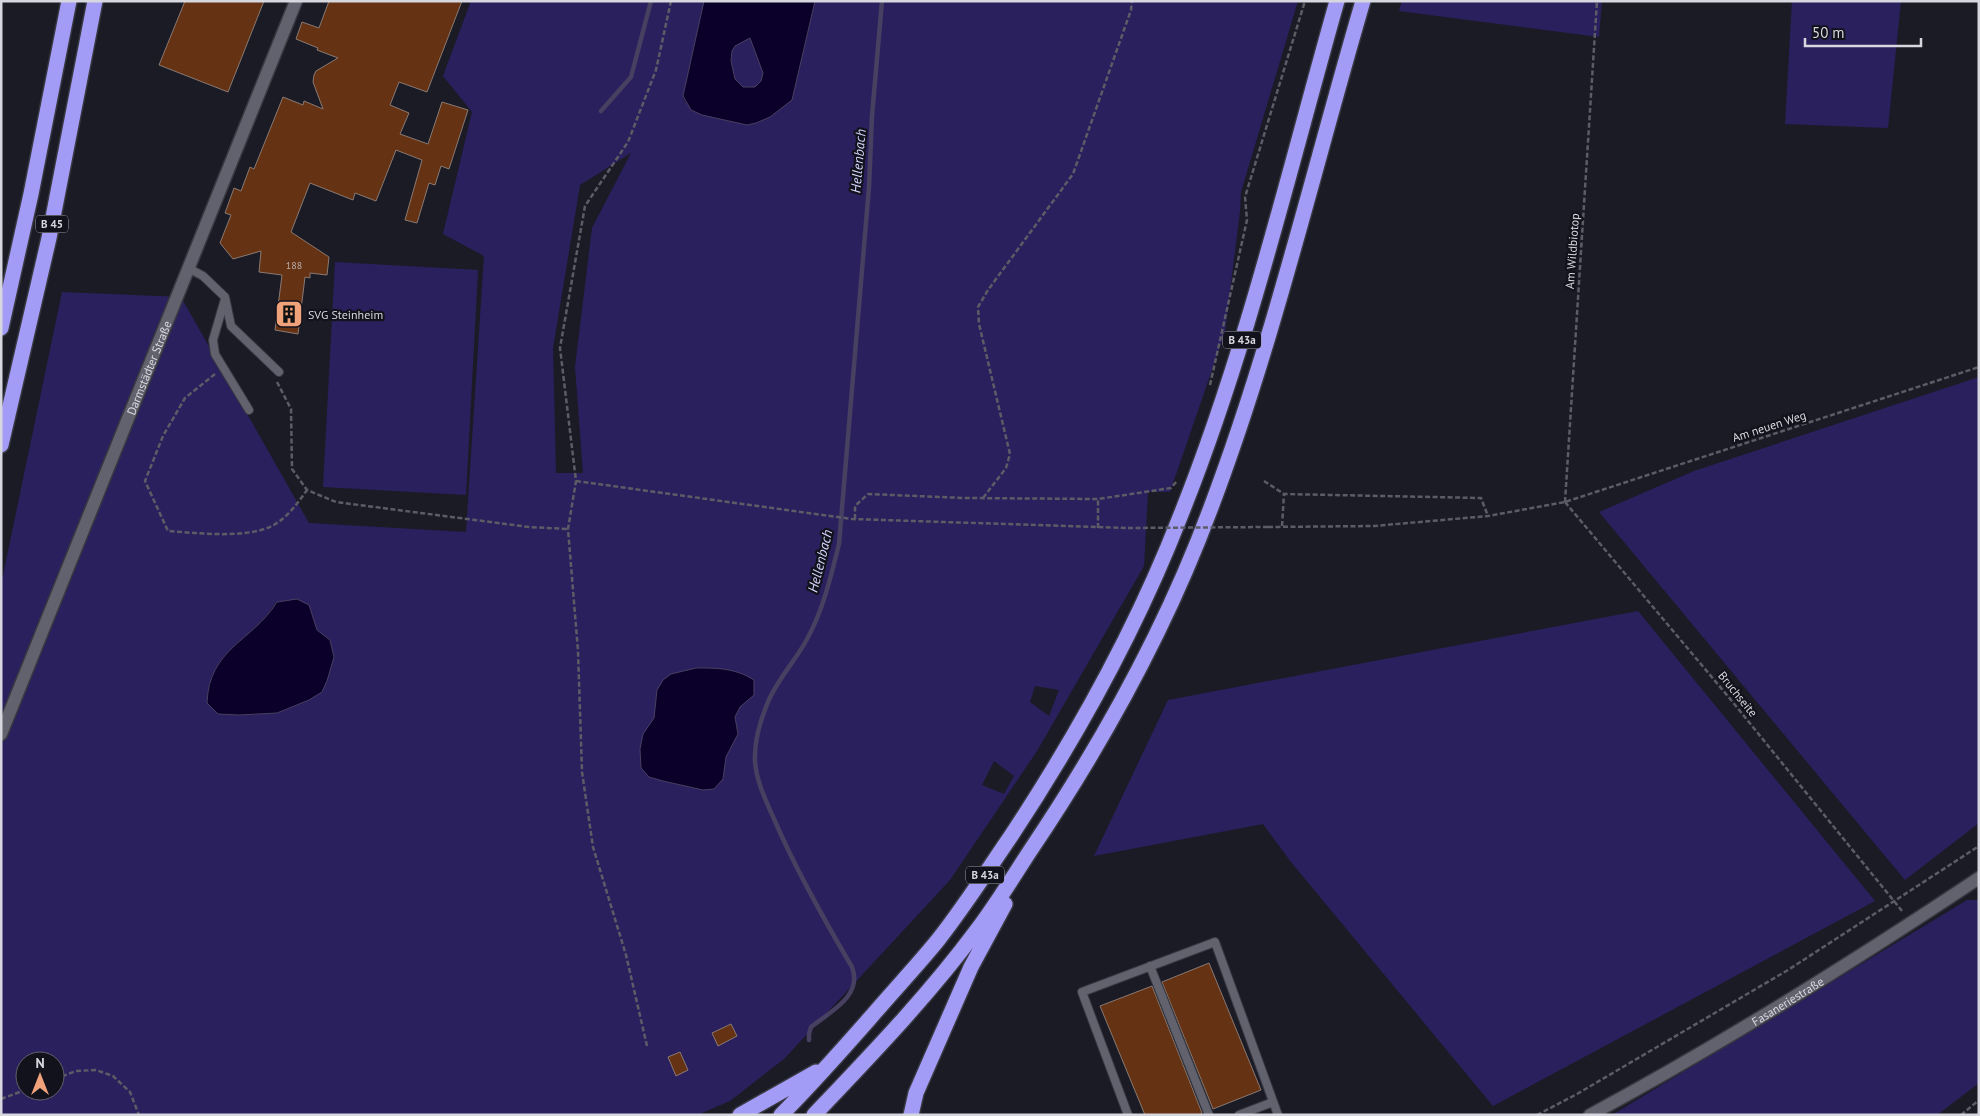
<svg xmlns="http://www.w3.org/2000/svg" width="1980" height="1116" font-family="'PT Sans',sans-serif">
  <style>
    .green { fill: #2b205e; fill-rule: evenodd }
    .water { fill: #0a002a; stroke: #484060; fill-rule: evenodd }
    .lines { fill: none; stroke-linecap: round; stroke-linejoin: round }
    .stream { stroke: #484060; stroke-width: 4.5 }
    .building { fill: #663214; stroke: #897a72 }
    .lane-casing { stroke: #383841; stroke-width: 10 }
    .street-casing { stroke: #383841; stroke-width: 15 }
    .secondary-casing { stroke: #383841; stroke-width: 15 }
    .highway-casing { stroke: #383841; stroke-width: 18 }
    .path { stroke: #5c5c66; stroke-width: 2.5; stroke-dasharray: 5 2.5; stroke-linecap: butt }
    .lane { stroke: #62626f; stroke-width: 8 }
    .street { stroke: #62626f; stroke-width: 12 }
    .secondary { stroke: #62626f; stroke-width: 12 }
    .highway { stroke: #a39cf7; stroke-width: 15 }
    .path-bridge { stroke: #5c5c66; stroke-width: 2.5; stroke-dasharray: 5 2.5; stroke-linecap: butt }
    .labels { text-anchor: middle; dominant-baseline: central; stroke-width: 4.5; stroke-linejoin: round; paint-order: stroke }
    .number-label { font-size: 10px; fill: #bbaeac }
    .shield { fill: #12121c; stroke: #9c9ca4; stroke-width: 1 }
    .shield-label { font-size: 11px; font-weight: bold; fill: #d7d7df }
    .street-label { font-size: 12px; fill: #d7d7df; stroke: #12121c }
    .poi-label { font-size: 12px; fill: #d7d7df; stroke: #12121c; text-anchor: start }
    .water-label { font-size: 14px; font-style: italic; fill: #d7d6fe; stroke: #12121c }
  </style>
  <rect width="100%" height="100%" fill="#1b1b26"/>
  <path class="green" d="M 471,1 L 704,1 L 683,97 L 685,102 L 703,115 L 800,66 L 815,1 L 1298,1 L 1241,192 L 1240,211 L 1225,332 L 1170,492 L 1148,492 L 1144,566 L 1037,751 L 950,880 L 784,1059 L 730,1101 L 697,1115 L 1,1115 L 1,585 L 62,292 L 181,297 L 309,523 L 466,532 L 484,256 L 443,234 L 472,112 L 443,76 ZM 631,153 L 592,228 L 575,367 L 583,473 L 556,473 L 553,348 L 580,185 ZM 276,602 L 309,606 L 317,630 L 330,640 L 309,700 L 276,713 L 239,715 L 219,714 L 207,703 C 209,648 252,642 276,602 ZM 1035,686 L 1059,690 L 1049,716 L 1030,702 ZM 994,761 L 1014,776 L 1004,794 L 982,785 ZM 25,1061 L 55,1061 L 55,1091 L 25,1091 Z
    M 1402,1 L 1602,1 L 1599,37 L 1399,11 Z
    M 1792,1 L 1901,1 L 1888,128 L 1785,124 Z
    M 751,37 L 763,73 L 761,81 L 755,87 L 743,87 L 735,79 L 731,61 L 732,51 L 735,46 Z
    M 335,262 L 478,270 L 466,495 L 323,487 Z
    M 1979,377 L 1979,823 L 1905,880 L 1599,512 L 1694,471 Z
    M 1638,611 L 1875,901 L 1493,1106 L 1291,862 L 1263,824 L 1094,856 L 1168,700 Z
    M 1967,900 L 1979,900 L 1979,1083 L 1937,1115 L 1612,1115 Z"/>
  <path class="water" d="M 704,1 L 815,1 L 792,100 L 770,117 L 756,123 L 747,125 L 702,115 L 691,110 L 683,96 ZM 750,38 L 763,73 L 761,81 L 755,87 L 743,87 L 735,79 L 731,61 L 732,51 L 735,46 Z
    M 297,599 L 309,605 L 317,630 L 330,640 L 334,657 L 327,681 L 322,692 L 309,700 L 277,713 L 239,715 L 218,714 L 207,703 C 209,648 252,642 277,602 Z
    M 696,668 C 717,668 735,668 754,680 L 754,695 L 740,707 L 735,717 L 738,734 L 726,757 L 723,779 L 714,789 L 703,790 L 663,781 L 649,777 L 641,768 L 640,749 L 643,734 L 654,718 L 657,690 L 663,680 L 671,674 Z"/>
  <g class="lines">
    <path class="stream" d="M 601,111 L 631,77 L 651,1
      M 809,1040 L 809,1034 L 811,1027 C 831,1011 863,996 852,967 C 823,918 796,870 774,819 C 766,801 756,780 755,761 C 754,740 760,721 768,702 C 777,680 795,661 806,641 C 823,611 831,576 839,544 L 869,187 L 872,116 L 882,1"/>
  </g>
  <path class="building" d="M 185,1 L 264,1 L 228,92 L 159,65 Z
    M 329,1 L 462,1 L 427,92 L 399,82 L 390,105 L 409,113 L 400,134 L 428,144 L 442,102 L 468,110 L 449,169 L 441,166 L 435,185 L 429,183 L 417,223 L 405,220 L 422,160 L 396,150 L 376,201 L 355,193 L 353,200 L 310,183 L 291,232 L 329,257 L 327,275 L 310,273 L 310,278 L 305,277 L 298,334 L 275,330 L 282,275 L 259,272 L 261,251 L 233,259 L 220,243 L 231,215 L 225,213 L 234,188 L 241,191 L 250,167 L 254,169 L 283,97 L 303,105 L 304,101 L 323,109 L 313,82 L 314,75 L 316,71 L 338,58 L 317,50 L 318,48 L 296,39 L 302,22 L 319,28 Z
    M 1209,963 L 1261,1090 L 1213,1109 L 1162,982 Z
    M 1152,986 L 1202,1113 L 1199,1115 L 1145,1115 L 1100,1006 Z
    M 731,1024 L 737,1036 L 718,1046 L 712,1033 Z
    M 680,1052 L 688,1070 L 676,1076 L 668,1057 Z"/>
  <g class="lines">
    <g class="lane-casing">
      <path id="lane" d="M 188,268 L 203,276 L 225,297 L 231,326 L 279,372
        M 225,299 L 213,340 L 215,354 L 249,410
        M 1150,966 L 1209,1115
        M 1128,1115 L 1082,992 L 1215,942 L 1278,1115
        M 1239,1115 L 1273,1102"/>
    </g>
    <g class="street-casing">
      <g id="street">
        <path id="s1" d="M 1,734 L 296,1"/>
      </g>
    </g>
    <g class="secondary-casing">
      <g id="secondary">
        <path id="s2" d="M 1590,1115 C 1724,1043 1853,962 1979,878"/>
      </g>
    </g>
    <g class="highway-casing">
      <path id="highway" d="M 1,328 L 31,194 L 69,1
        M 1,445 L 49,238 L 95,1
        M 740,1115 L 816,1072
        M 781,1115 C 813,1083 842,1050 871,1017 C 893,991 917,966 938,940 C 964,907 987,871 1011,836 C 1077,736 1136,630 1180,517 C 1247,350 1288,174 1337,1
        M 814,1115 C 871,1055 928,996 977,930 C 996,905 1013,877 1030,851 C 1102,744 1165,631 1210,510 C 1273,344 1313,171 1363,1
        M 911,1115 L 916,1093 L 971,967 L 1005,904"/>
    </g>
    <path class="path" d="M 215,374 L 185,398 L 163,436 L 145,481 L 168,531 C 197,533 245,539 272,526 C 287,518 297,504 307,490
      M 277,382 L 291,409 L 292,469 L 307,490 L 336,502 L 529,527 L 568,529
      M 1210,385 L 1247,220 L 1245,197 L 1305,1
      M 576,481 L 852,519 L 1128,528
      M 1264,481 L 1284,494 L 1481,498 L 1488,516
      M 983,498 L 1006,468 L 1010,454 L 979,324 L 978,307 L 988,290 L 1073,174 L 1131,10 L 1132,1
      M 1565,502 L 1731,700 L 1902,911
      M 1565,502 L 1597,1
      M 855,519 L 855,506 L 868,494 L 964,498 L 1098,499 L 1171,488 L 1177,481
      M 1282,526 L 1284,494
      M 1268,527 L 1374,526 L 1488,516 L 1565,502 L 1979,367
      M 1098,528 L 1098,499
      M 647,1046 L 626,955 L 593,847 L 582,772 L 578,651 L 568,529 L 576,481 L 560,348 L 585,206 L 628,142 L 656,70 L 671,1
      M 55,1079 L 76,1071 L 96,1070 L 113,1076 L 130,1092 L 139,1115
      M 1,1099 L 25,1090
      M 1537,1115 L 1577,1094 L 1788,970 L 1979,846
      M 1961,1115 L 1979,1100"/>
    <use href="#lane" class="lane"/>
    <use href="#street" class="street"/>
    <use href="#secondary" class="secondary"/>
    <use href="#highway" class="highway"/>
    <path class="path-bridge" d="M 1128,528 L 1268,527"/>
  </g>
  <defs>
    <g id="building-square" transform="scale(1.4375)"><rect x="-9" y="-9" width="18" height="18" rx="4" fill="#f0a27a" stroke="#12121c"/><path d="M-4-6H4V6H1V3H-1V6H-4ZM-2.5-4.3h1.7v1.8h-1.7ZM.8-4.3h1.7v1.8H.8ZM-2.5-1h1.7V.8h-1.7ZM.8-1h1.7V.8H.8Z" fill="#111"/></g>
  </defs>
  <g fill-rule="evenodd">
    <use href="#building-square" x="289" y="314"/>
  </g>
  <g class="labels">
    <g class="number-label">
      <text x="294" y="265">188</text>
    </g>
    <g class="shield">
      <rect x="36" y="215.5" width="32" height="17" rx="4"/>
      <rect x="1223" y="331.5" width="38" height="17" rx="4"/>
      <rect x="966" y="866.5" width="38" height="17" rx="4"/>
    </g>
    <g class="shield-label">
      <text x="52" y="224">B 45</text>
      <text x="1242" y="340">B 43a</text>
      <text x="985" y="875">B 43a</text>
    </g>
    <g class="street-label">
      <text transform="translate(1572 251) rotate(-86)">Am Wildbiotop</text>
      <text stroke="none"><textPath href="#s1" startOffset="395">Darmstädter Straße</textPath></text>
      <text transform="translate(1769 426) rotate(-18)">Am neuen Weg</text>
      <text transform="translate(1738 694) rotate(51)">Bruchseite</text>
      <text stroke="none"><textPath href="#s2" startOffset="228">Fasaneriestraße</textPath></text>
    </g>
    <g class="poi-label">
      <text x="308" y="314">SVG Steinheim</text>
    </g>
    <g class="water-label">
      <text transform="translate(858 161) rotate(-85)">Hellenbach</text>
      <text transform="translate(820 561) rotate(-76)">Hellenbach</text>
    </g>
  </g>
  <rect width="1980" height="1116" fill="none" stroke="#d7d7df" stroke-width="5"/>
  <g transform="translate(40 1076)"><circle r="24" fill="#12121c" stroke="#61616a"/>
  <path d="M0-4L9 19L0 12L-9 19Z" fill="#f0a27a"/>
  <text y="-8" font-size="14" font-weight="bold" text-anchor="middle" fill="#d7d7df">N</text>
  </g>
  <path d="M1805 38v8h116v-8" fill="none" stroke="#d7d7df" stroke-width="2.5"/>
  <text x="1812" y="38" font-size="15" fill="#d7d7df" stroke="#12121c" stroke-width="4" paint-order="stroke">50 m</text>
</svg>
